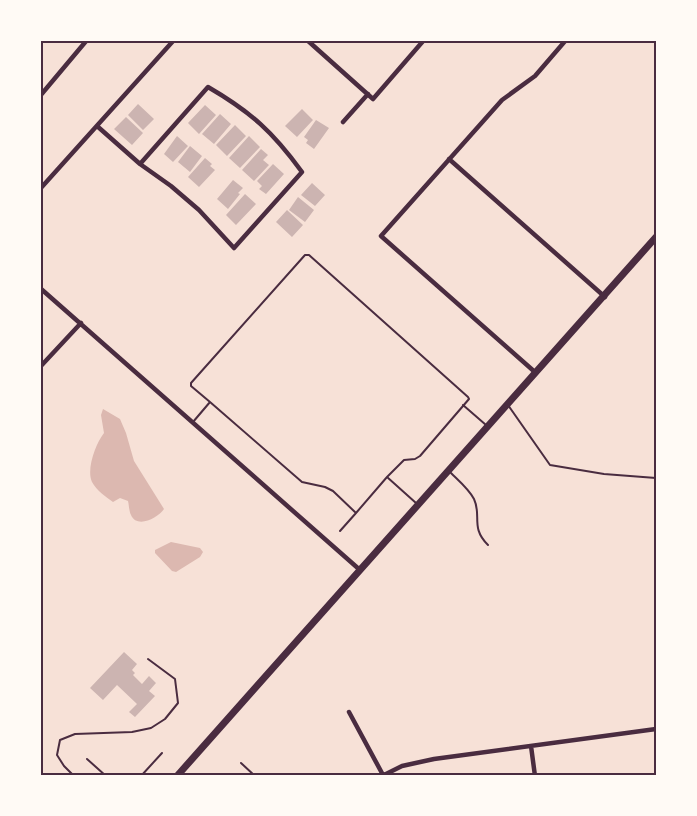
<svg xmlns="http://www.w3.org/2000/svg" width="697" height="816" font-family="Mulish,sans-serif">
  <style>
    .water { fill: #dcb8b0 }
    .building { fill: #ccb4b1 }
    .lines { fill: none; stroke-linecap: round; stroke-linejoin: round }
    .service { stroke: #4a2c40; stroke-width: 2 }
    .minor { stroke: #4a2c40; stroke-width: 4.5 }
    .secondary { stroke: #4a2c40; stroke-width: 7 }
    .neatline { fill: none; stroke: #4a2c40; stroke-width: 2 }
  </style>
  <rect width="100%" height="100%" fill="#f7e1d7"/>
  <path class="water" d="M 103,409 L 120,419 L 126,433 L 134,461 L 164,509 C 158,518 137,529 131,515 C 129,511 129,505 128,501 L 120,498 L 113,502 C 106,497 97,491 92,482 C 86,469 96,443 104,433 L 101,415 Z
    M 171,542 L 200,548 L 203,552 L 200,557 L 176,572 L 172,571 L 155,553 L 155,550 Z"/>
  <path class="building" d="M 138,104 L 154,119 L 143,130 L 128,115 Z
    M 205,105 L 216,115 L 199,134 L 188,123 Z
    M 302,109 L 313,120 L 297,137 L 285,126 Z
    M 220,114 L 231,124 L 214,144 L 202,134 Z
    M 126,117 L 143,133 L 132,145 L 114,129 Z
    M 316,120 L 329,128 L 314,149 L 306,143 L 308,140 L 304,137 Z
    M 235,125 L 246,136 L 227,156 L 216,145 Z
    M 177,136 L 188,146 L 173,162 L 164,154 Z
    M 249,136 L 260,147 L 240,168 L 229,158 Z
    M 190,146 L 202,156 L 190,172 L 178,162 Z
    M 261,149 L 268,155 L 263,160 L 269,165 L 254,181 L 242,170 Z
    M 205,158 L 212,164 L 210,166 L 215,170 L 199,187 L 188,177 Z
    M 273,164 L 284,174 L 266,194 L 259,189 L 262,186 L 257,181 Z
    M 233,180 L 243,188 L 238,193 L 240,194 L 228,209 L 217,199 Z
    M 312,183 L 325,195 L 315,206 L 301,195 Z
    M 245,194 L 256,204 L 236,225 L 226,215 Z
    M 298,197 L 314,210 L 305,222 L 289,210 Z
    M 287,210 L 303,225 L 292,237 L 276,222 Z
    M 124,652 L 137,664 L 132,670 L 135,673 L 133,675 L 142,684 L 149,676 L 156,683 L 149,691 L 155,696 L 135,717 L 129,712 L 137,704 L 117,685 L 103,700 L 90,688 Z"/>
  <g class="lines">
    <path class="service" d="M 656,175 L 656,178
      M 210,402 L 191,386 L 191,383 L 305,255 L 309,255 L 468,397 L 469,399 L 420,456 L 415,459 L 404,460 L 387,477
      M 463,405 L 486,425
      M 508,405 L 550,465 L 604,474 L 656,478
      M 193,422 L 210,402 L 302,482 L 325,487 L 333,491 L 356,513 L 387,477 L 416,503
      M 451,473 C 458,480 469,489 474,499 C 482,516 470,527 488,545
      M 340,531 L 356,513
      M 87,759 L 106,776
      M 241,763 L 255,776
      M 74,776 L 64,766 L 57,755 L 60,740 L 75,734 L 132,732 L 151,728 L 165,719 L 178,703 L 175,679 L 148,659
      M 141,776 L 162,753"/>
    <path class="minor" d="M 307,40 L 373,99 L 424,40
      M 40,96 L 87,40
      M 343,122 L 368,94
      M 97,126 L 140,164 L 171,186 L 199,210 L 234,248 L 302,172 C 273,132 251,112 208,87 L 140,164
      M 449,159 L 605,297
      M 40,189 L 174,40
      M 40,288 L 360,570
      M 40,367 L 81,323
      M 536,373 L 381,236 L 502,100 L 535,76 L 566,40
      M 349,712 L 383,775
      M 531,746 L 535,776
      M 382,776 L 402,766 L 434,759 L 656,729"/>
    <path class="secondary" d="M 177,776 L 656,237"/>
  </g>
  <rect width="697" height="816" fill="none" stroke="#fffaf5" stroke-width="84"/>
  <rect x="42" y="42" width="613" height="732" class="neatline"/>
</svg>
